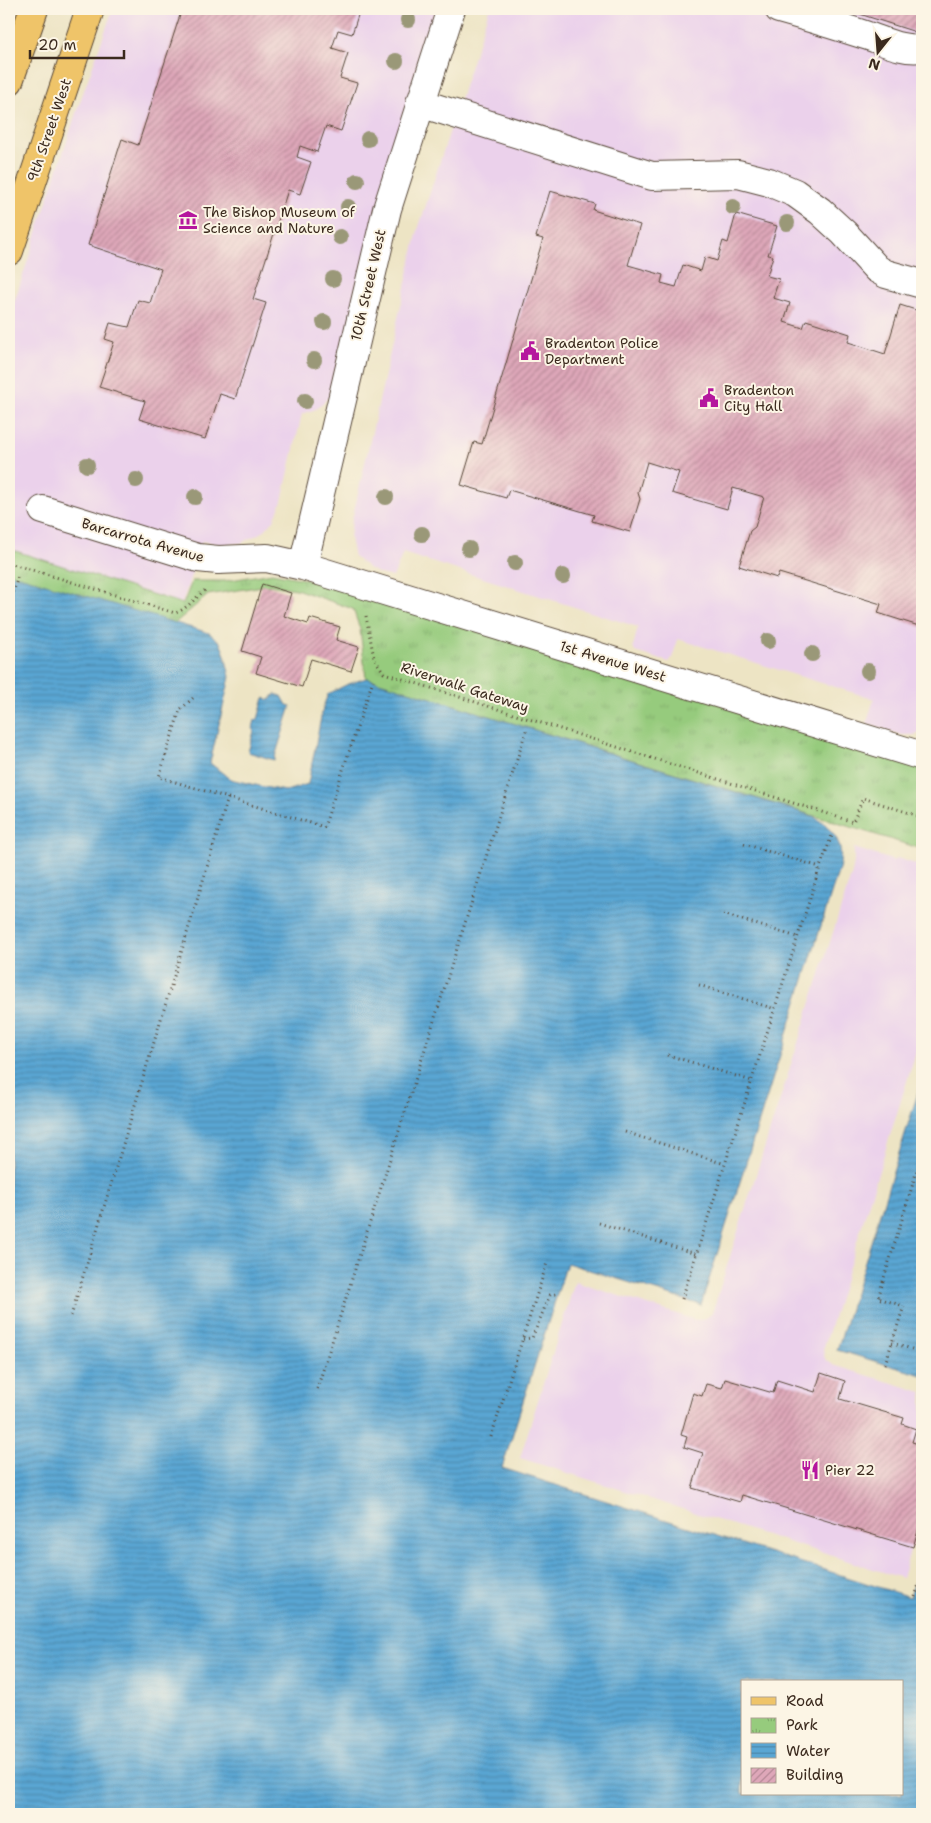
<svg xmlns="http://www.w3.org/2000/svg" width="931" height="1823" font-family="'Shantell Sans',sans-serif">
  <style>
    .built { fill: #ebd1eb }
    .park { fill: url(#park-tufts); stroke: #687a4e }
    .water { fill: url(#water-rules); stroke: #4a6878; fill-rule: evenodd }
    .building { fill: url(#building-hatch) }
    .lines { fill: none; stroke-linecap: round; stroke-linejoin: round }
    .minor-casing { stroke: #564637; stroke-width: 30 }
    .major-casing { stroke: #564637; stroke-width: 30 }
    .path { stroke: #564637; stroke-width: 3; stroke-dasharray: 1 4; stroke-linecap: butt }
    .minor { stroke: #fff; stroke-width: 28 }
    .major { stroke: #efc469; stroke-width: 28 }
    .tree { fill: #9a9878 }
    .labels { text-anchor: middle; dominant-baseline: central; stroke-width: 4; stroke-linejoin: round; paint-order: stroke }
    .street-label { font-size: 14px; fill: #3b2a1e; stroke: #fcf5e5 }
    .poi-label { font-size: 14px; fill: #3b2a1e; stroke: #fcf5e5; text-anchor: start }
  </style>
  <defs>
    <pattern id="park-tufts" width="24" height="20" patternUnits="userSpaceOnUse" patternTransform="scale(1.25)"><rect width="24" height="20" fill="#96cb7d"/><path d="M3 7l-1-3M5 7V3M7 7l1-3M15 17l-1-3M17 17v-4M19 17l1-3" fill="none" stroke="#82ae6c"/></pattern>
    <pattern id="water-rules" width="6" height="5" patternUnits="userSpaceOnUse" patternTransform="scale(1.25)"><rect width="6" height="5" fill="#5aa6d3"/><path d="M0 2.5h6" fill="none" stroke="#4c87ab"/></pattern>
    <pattern id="building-hatch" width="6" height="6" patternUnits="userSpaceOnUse" patternTransform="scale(1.25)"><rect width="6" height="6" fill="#dea7b9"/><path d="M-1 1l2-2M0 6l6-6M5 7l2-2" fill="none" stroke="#b58896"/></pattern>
  </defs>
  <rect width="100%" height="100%" fill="#fcf5e5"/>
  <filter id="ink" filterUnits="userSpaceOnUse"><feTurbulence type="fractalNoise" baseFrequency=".02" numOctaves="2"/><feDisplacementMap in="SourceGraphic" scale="10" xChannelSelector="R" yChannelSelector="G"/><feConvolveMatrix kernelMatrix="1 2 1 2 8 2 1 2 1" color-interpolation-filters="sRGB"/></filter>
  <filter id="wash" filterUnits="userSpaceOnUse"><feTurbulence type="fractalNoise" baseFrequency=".0096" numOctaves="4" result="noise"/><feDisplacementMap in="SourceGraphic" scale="20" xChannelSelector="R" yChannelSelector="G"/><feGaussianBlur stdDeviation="1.12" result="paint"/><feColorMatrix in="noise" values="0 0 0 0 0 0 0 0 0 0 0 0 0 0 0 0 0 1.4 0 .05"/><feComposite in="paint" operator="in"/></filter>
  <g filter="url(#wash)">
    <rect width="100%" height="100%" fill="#ede4c4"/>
    <path class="built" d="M 113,9 L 440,9 L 329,397 L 316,409 L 302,414 L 282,501 L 274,520 L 263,532 L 241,543 L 222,545 L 202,541 L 182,603 L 9,549 L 9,318 L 76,113 Z
      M 489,9 L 922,9 L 922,732 L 914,735 L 902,735 L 868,724 L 867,722 L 874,699 L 678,639 L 672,658 L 669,662 L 635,652 L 633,647 L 638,627 L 403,553 L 393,577 L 380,574 L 370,569 L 354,557 L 350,538 L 352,520 L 418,230 Z
      M 854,848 L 895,861 L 897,858 L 922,866 L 922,1033 L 823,1350 L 825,1359 L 833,1365 L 922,1392 L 922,1512 L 902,1578 L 520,1458 L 575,1282 L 696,1320 L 705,1319 L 712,1313 L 852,873 L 854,863 Z"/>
    <path class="park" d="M 9,549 L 183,604 L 192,581 L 225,581 L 272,573 L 304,579 L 922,756 L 922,849 L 366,678 L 360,629 L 353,609 L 296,589 L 269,585 L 208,595 L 175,623 L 9,577 Z"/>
    <path class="water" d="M 9,573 L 209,633 L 220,642 L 225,655 L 230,677 L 210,763 L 230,779 L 264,787 L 286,791 L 308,784 L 323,707 L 328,694 L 346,685 L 366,678 L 813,816 C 834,830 845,843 839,869 L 701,1305 L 567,1263 L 502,1468 L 910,1597 L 922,1559 L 922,1814 L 9,1814 ZM 742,1682 L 902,1682 L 902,1794 L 742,1794 Z
      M 275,694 L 282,696 L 287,705 L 291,706 L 274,760 L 248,752 L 254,731 L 253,728 L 255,720 L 258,719 L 264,698 L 270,700 Z
      M 922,1080 L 922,1375 L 837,1350 Z"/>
    <g id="blocks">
      <path class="building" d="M 182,9 L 360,9 L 352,34 L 338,30 L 332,48 L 348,53 L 340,78 L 357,83 L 341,131 L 326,126 L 317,152 L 300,146 L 297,157 L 311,162 L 300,194 L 288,190 L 253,299 L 266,303 L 235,399 L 220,394 L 205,439 L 139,419 L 145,401 L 99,387 L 114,342 L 105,339 L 110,323 L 129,327 L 138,300 L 150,303 L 161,269 L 88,245 L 122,139 L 138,145 Z
        M 844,9 L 922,9 L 922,34 Z
        M 550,191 L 595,204 L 593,210 L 640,225 L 628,265 L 663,275 L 661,283 L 676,287 L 683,265 L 701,271 L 705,257 L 717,261 L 723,241 L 728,243 L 736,214 L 777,226 L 768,255 L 773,256 L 767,276 L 779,279 L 773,298 L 790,303 L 784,322 L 803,328 L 806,320 L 850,334 L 848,342 L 885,354 L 900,305 L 922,312 L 922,627 L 878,613 L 881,604 L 779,573 L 777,578 L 739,566 L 750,531 L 755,527 L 764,497 L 733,488 L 727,509 L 672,493 L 679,472 L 647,462 L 638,493 L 640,499 L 630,532 L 592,521 L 594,515 L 509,490 L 506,498 L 461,485 L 474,442 L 482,444 L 543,239 L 536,237 Z
        M 262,584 L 291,593 L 284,616 L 308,624 L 310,618 L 340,627 L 336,640 L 359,647 L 351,671 L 311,659 L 302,687 L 256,673 L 261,657 L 242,651 Z
        M 821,1373 L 845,1381 L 840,1399 L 904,1418 L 902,1424 L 916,1429 L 912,1442 L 922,1445 L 922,1518 L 913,1547 L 742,1495 L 740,1502 L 692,1488 L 703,1453 L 684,1447 L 687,1437 L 681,1435 L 693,1393 L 702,1396 L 706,1384 L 722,1388 L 725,1379 L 773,1393 L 777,1380 L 815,1392 Z"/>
    </g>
  </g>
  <g filter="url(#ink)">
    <use href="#blocks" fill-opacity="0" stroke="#564637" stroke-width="1"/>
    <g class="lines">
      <g class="minor-casing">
        <path id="minor" d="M 779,9 C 808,17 837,26 865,35 C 884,41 902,51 922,48
          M 420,103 L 652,176 L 738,174 L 769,182 L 795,193 L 820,211 L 844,233 L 877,269 L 886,274 L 922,284
          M 43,510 L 198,558 L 218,560 L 267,558 L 303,566 L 922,756
          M 303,566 L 387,209 L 451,9"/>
      </g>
      <g class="major-casing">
        <path id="major" d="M 9,81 L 34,9
          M 9,251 L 90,9"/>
      </g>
      <path class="path" d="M 9,563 L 175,613 C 188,609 196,596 207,589
        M 9,607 L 18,576
        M 366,616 L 374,658 L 384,673 L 853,822 L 863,798 L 922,817
        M 193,698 L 180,710 L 159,777 L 324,827 L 373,680
        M 744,844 L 820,867
        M 723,914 L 797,937
        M 699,985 L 775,1009
        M 668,1055 L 752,1081
        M 625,1132 L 725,1164
        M 599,1223 L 696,1254
        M 682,1299 L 820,867 L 833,833
        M 71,1316 L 228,798
        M 523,1339 L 532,1338 L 550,1295 L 556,1294
        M 892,1343 L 922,1352
        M 885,1364 L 904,1306 L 878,1298 L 922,1154
        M 317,1389 L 527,728
        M 491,1437 L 547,1263
        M 915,1597 L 922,1575"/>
      <use href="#minor" class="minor"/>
      <use href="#major" class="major"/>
    </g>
    <g class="tree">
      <circle cx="408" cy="20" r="8"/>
      <circle cx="396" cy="61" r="8"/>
      <circle cx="368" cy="139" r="8"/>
      <circle cx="357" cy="181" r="8"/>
      <circle cx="348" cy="207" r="8"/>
      <circle cx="733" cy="207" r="8"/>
      <circle cx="787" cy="223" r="8"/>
      <circle cx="340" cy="237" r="8"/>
      <circle cx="333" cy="279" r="8"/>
      <circle cx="324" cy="322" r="8"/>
      <circle cx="314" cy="360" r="8"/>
      <circle cx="305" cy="401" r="8"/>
      <circle cx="87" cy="465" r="8"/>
      <circle cx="136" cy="480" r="8"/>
      <circle cx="195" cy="497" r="8"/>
      <circle cx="386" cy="497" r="8"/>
      <circle cx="422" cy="534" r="8"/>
      <circle cx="469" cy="549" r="8"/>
      <circle cx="515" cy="563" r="8"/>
      <circle cx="563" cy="576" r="8"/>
      <circle cx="768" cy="641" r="8"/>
      <circle cx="812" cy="654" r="8"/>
      <circle cx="868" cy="671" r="8"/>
    </g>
  </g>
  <defs>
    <g id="museum-bare" transform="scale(1.5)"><path d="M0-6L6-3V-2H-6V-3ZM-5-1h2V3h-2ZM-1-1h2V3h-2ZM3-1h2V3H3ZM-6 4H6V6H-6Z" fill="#b5179e" stroke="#fcf5e5" stroke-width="2.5" paint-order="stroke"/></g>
    <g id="civic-bare" transform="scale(1.5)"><path d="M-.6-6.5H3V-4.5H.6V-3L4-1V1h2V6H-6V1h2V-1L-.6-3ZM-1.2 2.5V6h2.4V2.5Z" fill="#b5179e" stroke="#fcf5e5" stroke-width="2.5" paint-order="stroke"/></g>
    <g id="restaurant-bare" transform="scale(1.5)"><path d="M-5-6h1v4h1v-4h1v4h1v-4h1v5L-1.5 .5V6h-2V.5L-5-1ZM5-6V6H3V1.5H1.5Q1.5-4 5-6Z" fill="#b5179e" stroke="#fcf5e5" stroke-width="2.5" paint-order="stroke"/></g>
  </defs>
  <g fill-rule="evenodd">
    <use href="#museum-bare" x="188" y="220"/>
    <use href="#civic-bare" x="530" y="351"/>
    <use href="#civic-bare" x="709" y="398"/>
    <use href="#restaurant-bare" x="810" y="1470"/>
  </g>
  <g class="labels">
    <g class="street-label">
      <text transform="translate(49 130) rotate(-71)">9th Street West</text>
      <text transform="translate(368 285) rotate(-77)">10th Street West</text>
      <text transform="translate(143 540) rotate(16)">Barcarrota Avenue</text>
      <text transform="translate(613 661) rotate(17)">1st Avenue West</text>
      <text transform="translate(465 687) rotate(18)">Riverwalk Gateway</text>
    </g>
    <g class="poi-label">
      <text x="203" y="212">The Bishop Museum of<tspan x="203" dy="16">Science and Nature</tspan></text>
      <text x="545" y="343">Bradenton Police<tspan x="545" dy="16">Department</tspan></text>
      <text x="724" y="390">Bradenton<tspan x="724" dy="16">City Hall</tspan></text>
      <text x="825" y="1470">Pier 22</text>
    </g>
  </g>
  <rect width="931" height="1823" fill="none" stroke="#fcf5e5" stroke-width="30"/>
  <rect x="741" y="1680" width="162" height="115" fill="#fcf5e5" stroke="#afa495"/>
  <rect x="751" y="1697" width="25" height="8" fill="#efc469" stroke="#afa495"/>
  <text x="786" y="1706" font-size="15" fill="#3b2a1e">Road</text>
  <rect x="751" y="1718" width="25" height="15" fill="url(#park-tufts)" stroke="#afa495"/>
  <text x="786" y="1730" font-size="15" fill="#3b2a1e">Park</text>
  <rect x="751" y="1743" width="25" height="15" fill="url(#water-rules)" stroke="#afa495"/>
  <text x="786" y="1756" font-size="15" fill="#3b2a1e">Water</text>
  <rect x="751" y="1768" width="25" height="15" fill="url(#building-hatch)" stroke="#afa495"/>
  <text x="786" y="1780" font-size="15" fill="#3b2a1e">Building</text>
  <g transform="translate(878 52) rotate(197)" stroke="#fcf5e5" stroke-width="4" paint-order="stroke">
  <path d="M0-4L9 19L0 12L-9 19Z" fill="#3b2a1e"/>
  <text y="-8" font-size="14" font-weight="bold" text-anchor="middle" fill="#3b2a1e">N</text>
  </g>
  <path d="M30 50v8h94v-8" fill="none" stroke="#3b2a1e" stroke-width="2.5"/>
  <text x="38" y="50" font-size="15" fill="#3b2a1e" stroke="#fcf5e5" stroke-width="4" paint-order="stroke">20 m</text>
</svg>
